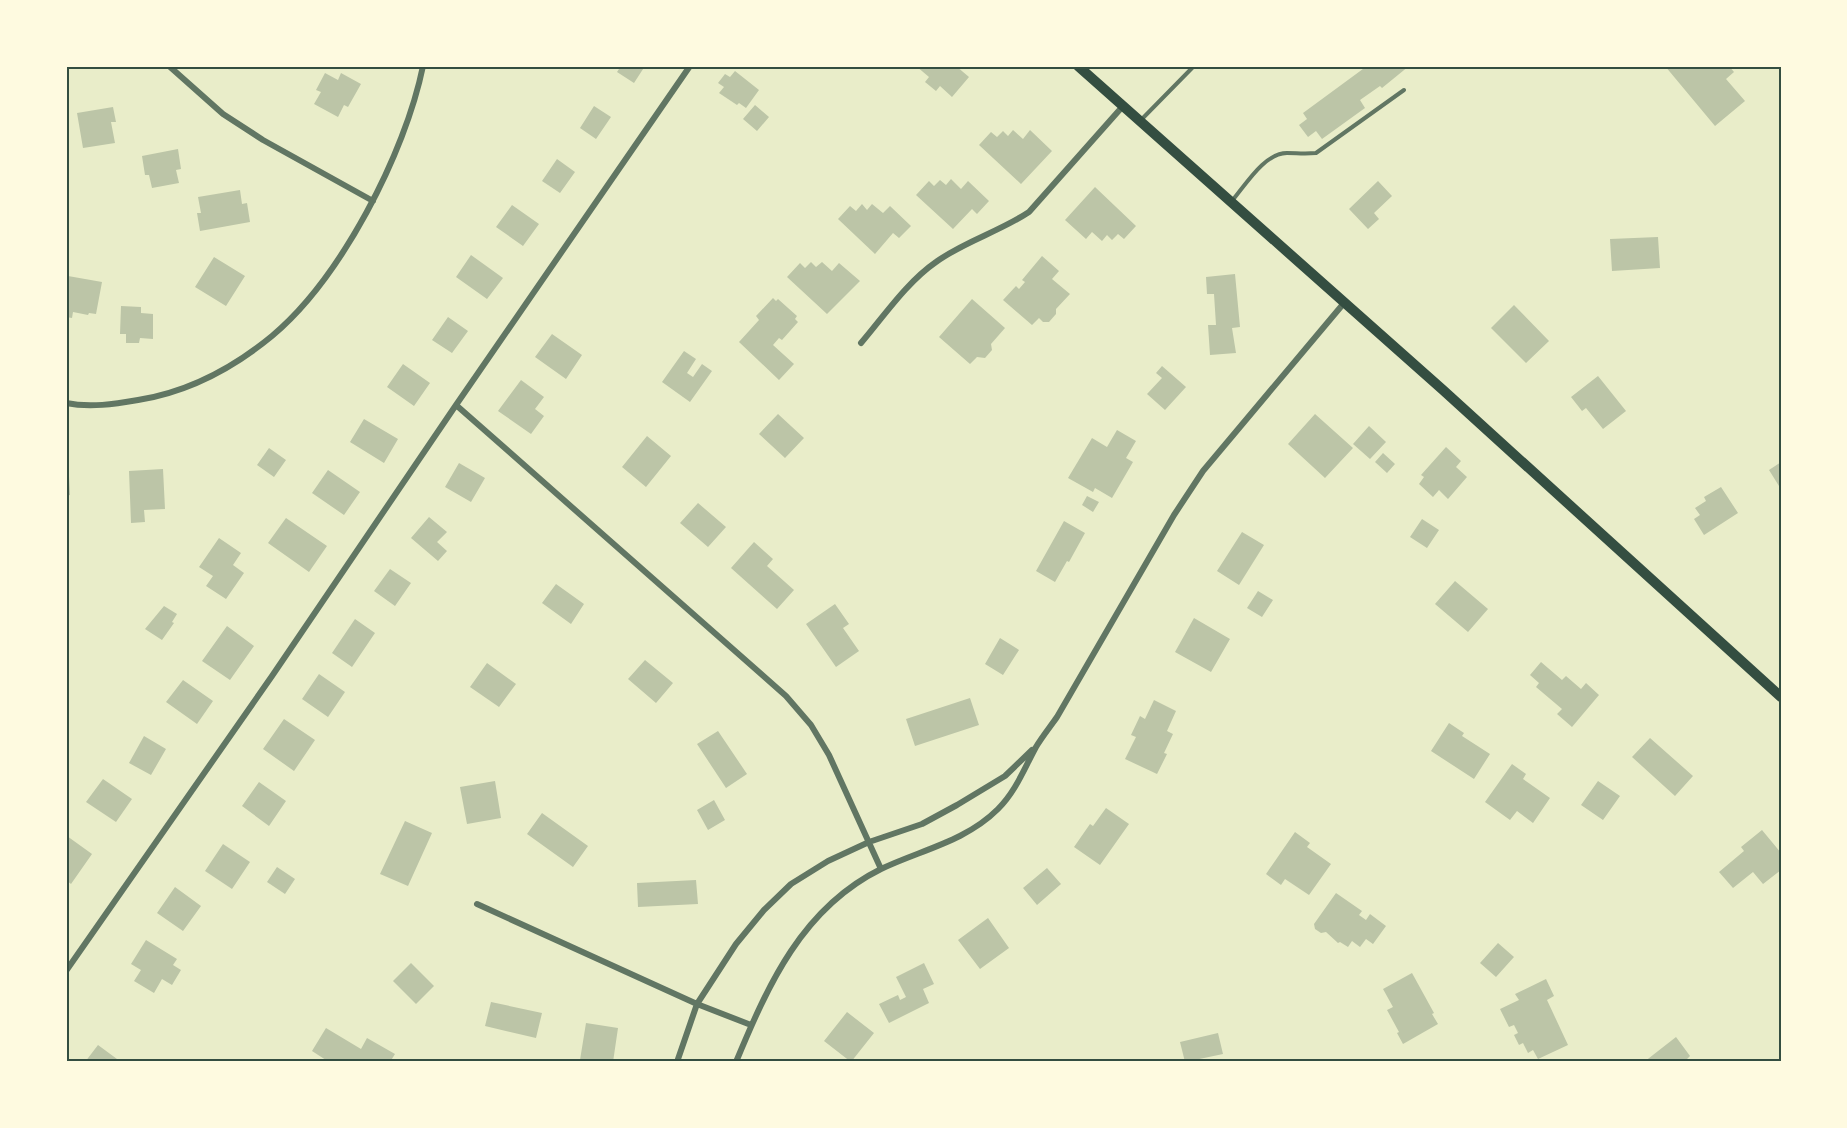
<svg xmlns="http://www.w3.org/2000/svg" width="1847" height="1128" font-family="'Times New Roman',serif">
  <style>
    .building { fill: #bcc5a7 }
    .lines { fill: none; stroke-linecap: round; stroke-linejoin: round }
    .service { stroke: #617663; stroke-width: 4 }
    .minor { stroke: #617663; stroke-width: 6 }
    .secondary { stroke: #344e41; stroke-width: 10 }
    .neatline { fill: none; stroke: #344e41; stroke-width: 2 }
  </style>
  <rect width="100%" height="100%" fill="#e9edc9"/>
  <path class="building" d="M 621,66 L 645,66 L 634,83 L 617,72 Z
    M 916,66 L 956,66 L 969,77 L 952,97 L 940,86 L 936,91 L 925,82 L 929,77 Z
    M 1367,66 L 1409,66 L 1382,88 L 1380,86 L 1360,100 L 1365,108 L 1322,139 L 1316,131 L 1308,137 L 1299,125 L 1307,119 L 1303,113 Z
    M 1665,66 L 1729,66 L 1734,72 L 1726,79 L 1745,101 L 1715,126 Z
    M 735,71 L 759,90 L 746,108 L 739,103 L 737,105 L 719,93 L 724,87 L 718,83 L 725,74 L 730,77 Z
    M 325,73 L 338,80 L 341,73 L 361,84 L 348,107 L 344,105 L 338,117 L 314,104 L 321,92 L 316,90 Z
    M 755,105 L 769,117 L 757,131 L 743,119 Z
    M 594,106 L 611,117 L 596,139 L 580,128 Z
    M 113,107 L 116,122 L 111,122 L 115,143 L 83,148 L 77,113 Z
    M 1013,130 L 1023,139 L 1030,130 L 1052,151 L 1021,184 L 979,145 L 991,132 L 997,137 L 1003,131 L 1008,136 Z
    M 178,149 L 181,169 L 176,170 L 179,183 L 152,188 L 149,175 L 145,175 L 142,156 Z
    M 557,159 L 575,172 L 560,193 L 542,181 Z
    M 951,179 L 961,189 L 968,181 L 989,201 L 977,214 L 972,209 L 953,229 L 916,195 L 929,181 L 934,186 L 940,180 L 946,185 Z
    M 1378,181 L 1392,196 L 1374,213 L 1379,219 L 1368,229 L 1349,209 Z
    M 1095,187 L 1136,226 L 1124,239 L 1118,234 L 1112,240 L 1107,235 L 1102,241 L 1092,232 L 1086,239 L 1065,220 Z
    M 240,190 L 242,204 L 247,203 L 250,222 L 200,231 L 197,213 L 201,213 L 198,197 Z
    M 862,204 L 867,210 L 872,204 L 883,213 L 890,206 L 911,226 L 899,238 L 893,233 L 875,254 L 838,219 L 850,206 L 856,211 Z
    M 512,205 L 539,224 L 523,246 L 496,227 Z
    M 1658,237 L 1660,268 L 1612,271 L 1610,239 Z
    M 471,255 L 503,278 L 487,299 L 456,277 Z
    M 1042,256 L 1059,271 L 1052,279 L 1070,294 L 1056,309 L 1056,314 L 1049,322 L 1043,322 L 1039,318 L 1032,325 L 1003,300 L 1016,286 L 1019,289 L 1025,282 L 1022,280 Z
    M 214,257 L 245,276 L 226,306 L 195,287 Z
    M 811,262 L 816,267 L 822,262 L 832,271 L 839,263 L 860,281 L 827,314 L 787,277 L 800,263 L 805,268 Z
    M 1235,274 L 1240,327 L 1232,328 L 1236,353 L 1210,355 L 1208,325 L 1216,325 L 1214,294 L 1207,294 L 1206,277 Z
    M 68,276 L 102,282 L 96,314 L 89,313 L 88,315 L 73,312 L 72,318 L 66,317 Z
    M 773,298 L 776,301 L 778,299 L 797,316 L 795,319 L 798,322 L 782,340 L 779,338 L 773,345 L 794,364 L 779,380 L 739,342 L 759,320 L 756,316 Z
    M 972,299 L 1005,328 L 991,344 L 992,350 L 985,358 L 977,357 L 970,364 L 939,337 Z
    M 1514,305 L 1549,341 L 1526,363 L 1491,328 Z
    M 121,306 L 141,307 L 141,313 L 153,314 L 153,339 L 140,338 L 139,343 L 126,343 L 126,334 L 120,334 Z
    M 448,317 L 468,331 L 452,353 L 432,340 Z
    M 552,334 L 582,355 L 566,379 L 535,357 Z
    M 684,351 L 696,359 L 687,373 L 693,377 L 702,364 L 712,371 L 690,402 L 662,382 Z
    M 403,364 L 430,383 L 414,406 L 387,387 Z
    M 1162,366 L 1186,387 L 1165,410 L 1147,394 L 1162,378 L 1156,373 Z
    M 1598,376 L 1626,411 L 1603,429 L 1586,408 L 1582,411 L 1571,397 Z
    M 521,380 L 544,397 L 535,409 L 544,416 L 531,434 L 498,411 Z
    M 778,414 L 804,438 L 785,458 L 759,434 Z
    M 1315,414 L 1353,448 L 1325,478 L 1288,444 Z
    M 364,419 L 398,439 L 384,463 L 350,442 Z
    M 1369,426 L 1386,442 L 1370,459 L 1353,444 Z
    M 1117,430 L 1136,441 L 1126,458 L 1133,462 L 1112,498 L 1095,488 L 1093,492 L 1068,478 L 1092,438 L 1107,447 Z
    M 647,436 L 671,456 L 646,487 L 622,467 Z
    M 1446,447 L 1461,461 L 1456,467 L 1467,477 L 1448,499 L 1439,490 L 1433,497 L 1419,484 L 1424,477 L 1421,475 Z
    M 269,448 L 286,460 L 274,477 L 257,465 Z
    M 1383,453 L 1395,464 L 1387,473 L 1375,462 Z
    M 66,458 L 68,458 L 70,495 L 66,496 Z
    M 1781,462 L 1781,484 L 1779,486 L 1769,470 Z
    M 459,463 L 485,478 L 471,502 L 445,487 Z
    M 163,469 L 165,509 L 144,510 L 145,522 L 131,523 L 129,471 Z
    M 328,470 L 360,492 L 344,515 L 312,493 Z
    M 1721,487 L 1738,513 L 1704,535 L 1694,519 L 1700,515 L 1695,508 L 1706,501 L 1704,497 Z
    M 1087,496 L 1099,502 L 1093,512 L 1082,505 Z
    M 698,503 L 726,527 L 708,547 L 680,523 Z
    M 429,517 L 447,532 L 437,542 L 447,551 L 438,561 L 411,538 Z
    M 286,518 L 327,546 L 309,572 L 268,543 Z
    M 1422,519 L 1439,530 L 1427,548 L 1410,537 Z
    M 1064,521 L 1085,533 L 1069,562 L 1067,561 L 1055,582 L 1036,571 Z
    M 1242,532 L 1264,545 L 1239,585 L 1217,571 Z
    M 219,538 L 241,553 L 233,565 L 244,573 L 226,599 L 206,586 L 213,576 L 199,567 Z
    M 754,542 L 773,559 L 767,566 L 794,590 L 777,609 L 731,568 Z
    M 390,569 L 411,583 L 395,606 L 374,591 Z
    M 1455,581 L 1488,609 L 1468,632 L 1435,604 Z
    M 556,584 L 584,604 L 571,624 L 542,603 Z
    M 1258,591 L 1273,600 L 1262,617 L 1247,608 Z
    M 835,604 L 849,624 L 843,628 L 859,651 L 836,667 L 806,624 Z
    M 164,606 L 177,614 L 172,622 L 174,623 L 162,640 L 145,629 Z
    M 1194,618 L 1230,639 L 1211,672 L 1175,652 Z
    M 355,619 L 375,633 L 352,667 L 332,653 Z
    M 227,626 L 254,646 L 230,680 L 202,661 Z
    M 1000,638 L 1019,650 L 1003,675 L 985,664 Z
    M 645,660 L 673,683 L 656,703 L 628,679 Z
    M 1541,662 L 1562,680 L 1566,676 L 1581,689 L 1586,683 L 1599,695 L 1572,727 L 1557,714 L 1562,709 L 1536,687 L 1539,683 L 1530,675 Z
    M 487,663 L 516,684 L 499,707 L 470,687 Z
    M 319,674 L 345,692 L 328,717 L 302,699 Z
    M 183,680 L 213,701 L 197,724 L 166,702 Z
    M 970,698 L 979,725 L 915,746 L 906,719 Z
    M 1154,700 L 1176,711 L 1167,731 L 1173,734 L 1164,753 L 1167,754 L 1157,774 L 1125,759 L 1136,737 L 1131,735 L 1140,716 L 1145,719 Z
    M 284,719 L 315,740 L 294,771 L 263,749 Z
    M 1449,723 L 1464,733 L 1462,736 L 1490,754 L 1474,779 L 1431,751 Z
    M 718,731 L 747,774 L 726,788 L 697,744 Z
    M 144,736 L 166,749 L 151,775 L 129,763 Z
    M 1650,738 L 1693,776 L 1675,796 L 1632,757 Z
    M 1512,764 L 1526,774 L 1523,779 L 1550,798 L 1533,823 L 1517,811 L 1510,820 L 1485,802 Z
    M 103,779 L 132,799 L 116,822 L 86,802 Z
    M 495,781 L 501,818 L 467,824 L 460,787 Z
    M 1598,781 L 1620,796 L 1603,820 L 1581,805 Z
    M 259,782 L 286,801 L 269,826 L 242,806 Z
    M 714,800 L 725,820 L 708,830 L 697,810 Z
    M 1106,808 L 1129,824 L 1100,865 L 1074,847 L 1090,824 L 1093,826 Z
    M 542,813 L 588,846 L 573,867 L 527,834 Z
    M 405,821 L 432,833 L 408,886 L 380,874 Z
    M 1762,830 L 1781,853 L 1781,870 L 1763,884 L 1753,872 L 1733,888 L 1719,872 L 1744,851 L 1741,847 Z
    M 1295,832 L 1310,843 L 1307,847 L 1331,864 L 1309,895 L 1285,879 L 1281,885 L 1266,874 Z
    M 67,836 L 92,854 L 71,884 L 66,880 Z
    M 223,844 L 250,862 L 232,889 L 205,871 Z
    M 277,867 L 295,879 L 285,894 L 267,882 Z
    M 1047,868 L 1061,884 L 1037,905 L 1023,888 Z
    M 696,880 L 698,904 L 638,907 L 637,883 Z
    M 175,887 L 201,906 L 183,931 L 157,913 Z
    M 1336,893 L 1362,911 L 1359,915 L 1366,920 L 1370,914 L 1386,926 L 1373,944 L 1366,939 L 1360,947 L 1352,941 L 1348,947 L 1340,942 L 1338,943 L 1326,932 L 1321,933 L 1315,929 L 1314,924 Z
    M 988,918 L 1009,948 L 980,969 L 958,940 Z
    M 146,940 L 177,959 L 173,965 L 181,970 L 172,985 L 162,979 L 154,993 L 134,981 L 141,970 L 131,964 Z
    M 1498,943 L 1514,957 L 1496,977 L 1480,963 Z
    M 411,963 L 434,986 L 416,1004 L 393,981 Z
    M 924,963 L 934,984 L 923,989 L 929,1003 L 889,1023 L 879,1004 L 898,995 L 900,1000 L 906,997 L 896,977 Z
    M 1412,973 L 1434,1013 L 1432,1014 L 1438,1024 L 1403,1044 L 1397,1033 L 1399,1032 L 1387,1010 L 1393,1007 L 1383,989 Z
    M 1546,979 L 1554,996 L 1547,1000 L 1568,1045 L 1538,1059 L 1533,1050 L 1528,1053 L 1523,1043 L 1519,1045 L 1514,1035 L 1518,1033 L 1514,1025 L 1509,1027 L 1500,1009 L 1519,1000 L 1515,994 Z
    M 491,1002 L 542,1013 L 536,1038 L 485,1026 Z
    M 847,1012 L 874,1033 L 851,1062 L 824,1041 Z
    M 586,1023 L 618,1028 L 613,1062 L 580,1060 Z
    M 326,1028 L 361,1049 L 367,1038 L 395,1054 L 390,1062 L 329,1062 L 312,1051 Z
    M 1218,1033 L 1223,1054 L 1185,1062 L 1180,1042 Z
    M 1676,1037 L 1690,1056 L 1687,1059 L 1689,1062 L 1644,1062 Z
    M 98,1045 L 117,1059 L 115,1062 L 85,1062 Z"/>
  <g class="lines">
    <path class="service" d="M 1140,121 L 1194,66
      M 1231,202 C 1245,186 1264,153 1287,153 C 1297,153 1304,154 1316,153 L 1404,90"/>
    <path class="minor" d="M 169,66 L 223,114 L 263,140 L 373,201
      M 861,343 C 884,316 907,282 936,262 C 965,241 999,232 1029,212 L 1123,106
      M 66,403 C 90,408 115,404 138,400 C 188,392 233,368 272,336 C 341,278 405,154 423,66
      M 456,405 L 786,696 L 811,725 L 829,755 L 881,869
      M 477,904 L 697,1004 L 751,1025
      M 66,971 L 272,676 L 456,405 L 690,66
      M 677,1062 L 697,1004 L 736,944 L 764,910 L 791,884 L 828,861 L 869,842 L 922,824 L 957,805 L 1005,776 L 1032,750
      M 736,1062 C 768,985 802,908 881,869 C 920,850 965,842 998,809 C 1016,791 1024,769 1036,747 C 1042,737 1050,727 1057,717 L 1174,515 L 1203,471 L 1344,303"/>
    <path class="secondary" d="M 1078,66 L 1443,390 L 1781,697"/>
  </g>
  <rect width="1847" height="1128" fill="none" stroke="#fefae0" stroke-width="135"/>
  <rect x="68" y="68" width="1712" height="992" class="neatline"/>
</svg>
